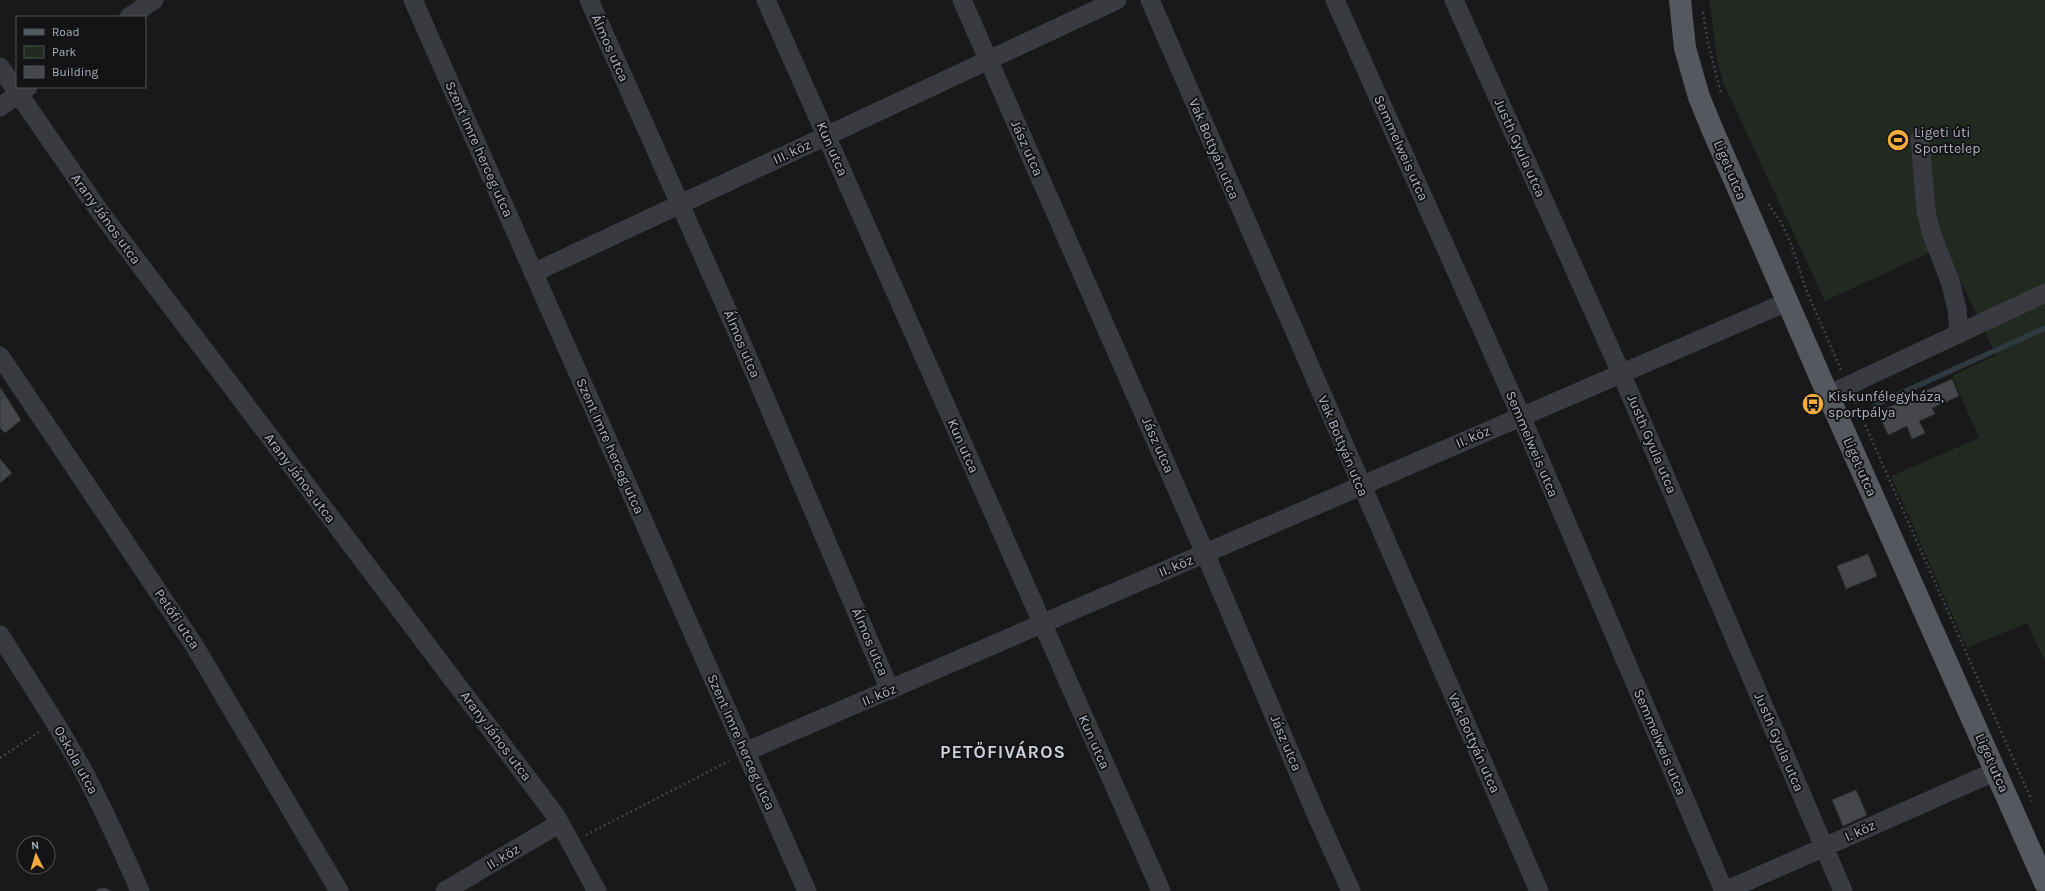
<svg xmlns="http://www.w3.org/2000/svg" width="2045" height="891" font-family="Karla,sans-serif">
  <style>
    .green { fill: #212921 }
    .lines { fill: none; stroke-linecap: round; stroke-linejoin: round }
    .stream { stroke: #2f393f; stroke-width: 5.5 }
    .building { fill: #45474b; stroke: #333337 }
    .path { stroke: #404247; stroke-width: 2.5; stroke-dasharray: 2 3; stroke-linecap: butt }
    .minor { stroke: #3a3b40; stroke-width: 19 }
    .major { stroke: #56585f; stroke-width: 22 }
    .labels { text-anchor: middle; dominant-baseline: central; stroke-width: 4; stroke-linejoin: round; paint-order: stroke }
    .street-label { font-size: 14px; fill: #abb1bb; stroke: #141416 }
    .poi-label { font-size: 14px; fill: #abb1bb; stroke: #141416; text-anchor: start }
    .district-label { font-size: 18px; font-weight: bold; letter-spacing: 1px; fill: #ccd0d7; stroke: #141416 }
  </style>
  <rect width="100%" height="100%" fill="#19191b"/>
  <path class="green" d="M 1709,0 L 2045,0 L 2045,662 L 2027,623 L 1967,648 L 1891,476 L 1979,438 L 1952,376 L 1996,355 L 1944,246 L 1825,301 L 1723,82 L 1718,64 Z"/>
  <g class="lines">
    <path class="stream" d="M 1875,405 L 2045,328"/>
  </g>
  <path class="building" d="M 1952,379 L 1959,396 L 1932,408 L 1935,414 L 1919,421 L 1925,433 L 1912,439 L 1907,426 L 1888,435 L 1878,412 Z
    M 0,387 L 5,395 L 0,399 Z
    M 5,395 L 21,420 L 5,433 L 0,428 L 0,399 Z
    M 0,459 L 12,473 L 0,483 Z
    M 1868,554 L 1877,576 L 1846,589 L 1837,566 Z
    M 1856,790 L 1867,815 L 1843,826 L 1832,800 Z
    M 106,888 L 111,891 L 96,891 L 98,889 Z"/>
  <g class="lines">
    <path class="path" d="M 1703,12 L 1708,43 L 1721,93
      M 1768,204 L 1781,222 L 1791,244 L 1807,292 L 1841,370
      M 1855,402 L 2032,801
      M 0,758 L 39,732
      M 586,835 L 729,761"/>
    <path class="minor" d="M 413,0 L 807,891
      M 589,0 L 737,332 L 890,690
      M 766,0 L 1161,891
      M 962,0 L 1205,553 L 1316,814 L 1351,891
      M 1150,0 L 1539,891
      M 1335,0 L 1521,416 L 1724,891
      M 1454,0 L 1621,373 L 1843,891
      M 129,17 L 154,0
      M 0,67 L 100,212 L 556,816 L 597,891
      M 0,107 L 28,87
      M 1920,139 L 1926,211 L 1932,235 L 1950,281 L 1957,309 L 1959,334
      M 533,273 L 1117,0
      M 0,356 L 194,645 L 339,891
      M 1828,395 L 2045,293
      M 0,635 C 29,682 60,727 86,776 C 105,813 123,852 140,891
      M 745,752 L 1787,302
      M 445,891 L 560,823
      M 1725,891 L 1996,771"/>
    <path class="major" d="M 1680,0 L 1685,48 L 1699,97 L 1713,131 L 1828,395 L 2045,883"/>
  </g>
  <defs>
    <g id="stadium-disc" transform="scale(1.15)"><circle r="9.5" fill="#f1ac3b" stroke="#141416"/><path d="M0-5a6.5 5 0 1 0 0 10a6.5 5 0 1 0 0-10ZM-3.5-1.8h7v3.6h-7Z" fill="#111"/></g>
    <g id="bus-disc" transform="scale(1.15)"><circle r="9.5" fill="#f1ac3b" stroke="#141416"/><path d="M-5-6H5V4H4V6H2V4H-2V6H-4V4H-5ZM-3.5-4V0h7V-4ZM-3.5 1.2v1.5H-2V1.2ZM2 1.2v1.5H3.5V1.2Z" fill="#111"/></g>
  </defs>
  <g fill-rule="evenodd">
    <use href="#stadium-disc" x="1898" y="140"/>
    <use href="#bus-disc" x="1813" y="404"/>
  </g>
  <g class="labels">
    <g class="street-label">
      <text transform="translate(610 48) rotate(66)">Álmos utca</text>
      <text transform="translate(1027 148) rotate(66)">Jász utca</text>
      <text transform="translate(1401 148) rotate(66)">Semmelweis utca</text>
      <text transform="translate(1520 148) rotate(66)">Justh Gyula utca</text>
      <text transform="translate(479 149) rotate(66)">Szent Imre herceg utca</text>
      <text transform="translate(832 149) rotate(66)">Kun utca</text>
      <text transform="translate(1214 149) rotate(67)">Vak Bottyán utca</text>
      <text transform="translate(792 152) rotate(-25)">III. köz</text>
      <text transform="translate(1730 170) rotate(67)">Liget utca</text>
      <text transform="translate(106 219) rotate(54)">Arany János utca</text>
      <text transform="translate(742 344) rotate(67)">Álmos utca</text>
      <text transform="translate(1473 437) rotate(-23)">II. köz</text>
      <text transform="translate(1532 444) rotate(67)">Semmelweis utca</text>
      <text transform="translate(1652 444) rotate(67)">Justh Gyula utca</text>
      <text transform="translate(1158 445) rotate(66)">Jász utca</text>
      <text transform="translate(610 446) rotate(66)">Szent Imre herceg utca</text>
      <text transform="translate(963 446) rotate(66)">Kun utca</text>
      <text transform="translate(1343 446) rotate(67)">Vak Bottyán utca</text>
      <text transform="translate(1860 467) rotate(66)">Liget utca</text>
      <text transform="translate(300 478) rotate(53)">Arany János utca</text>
      <text transform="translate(1176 566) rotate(-23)">II. köz</text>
      <text transform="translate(177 619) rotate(56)">Petőfi utca</text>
      <text transform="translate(870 642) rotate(67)">Álmos utca</text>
      <text transform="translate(879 695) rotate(-23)">II. köz</text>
      <text transform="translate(496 736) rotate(53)">Arany János utca</text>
      <text transform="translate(741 742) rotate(66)">Szent Imre herceg utca</text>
      <text transform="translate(1094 742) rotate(66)">Kun utca</text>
      <text transform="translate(1660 742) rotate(67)">Semmelweis utca</text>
      <text transform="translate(1779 742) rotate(67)">Justh Gyula utca</text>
      <text transform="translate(1286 743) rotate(67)">Jász utca</text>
      <text transform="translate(1474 743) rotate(66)">Vak Bottyán utca</text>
      <text transform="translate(76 760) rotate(61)">Oskola utca</text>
      <text transform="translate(1992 763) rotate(66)">Liget utca</text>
      <text transform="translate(1860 831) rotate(-24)">I. köz</text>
      <text transform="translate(503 857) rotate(-31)">II. köz</text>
    </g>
    <g class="poi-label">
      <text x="1914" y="132">Ligeti úti<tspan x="1914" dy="16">Sporttelep</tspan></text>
      <text x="1828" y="396">Kiskunfélegyháza,<tspan x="1828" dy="16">sportpálya</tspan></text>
    </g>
    <g class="district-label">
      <text x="1003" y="752">PETŐFIVÁROS</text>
    </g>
  </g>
  <rect x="16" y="16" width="130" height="72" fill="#141416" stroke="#505358"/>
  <rect x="24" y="29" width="20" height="6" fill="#56585f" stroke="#505358"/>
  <text x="52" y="36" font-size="12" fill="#abb1bb">Road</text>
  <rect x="24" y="46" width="20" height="12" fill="#212921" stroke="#505358"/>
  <text x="52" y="56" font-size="12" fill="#abb1bb">Park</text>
  <rect x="24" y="66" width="20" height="12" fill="#45474b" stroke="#505358"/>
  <text x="52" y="76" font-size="12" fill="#abb1bb">Building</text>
  <g transform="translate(36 855) rotate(355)"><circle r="19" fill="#141416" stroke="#505358"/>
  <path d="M0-3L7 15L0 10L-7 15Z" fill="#f1ac3b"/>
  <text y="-6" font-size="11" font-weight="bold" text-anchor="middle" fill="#abb1bb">N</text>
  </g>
</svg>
